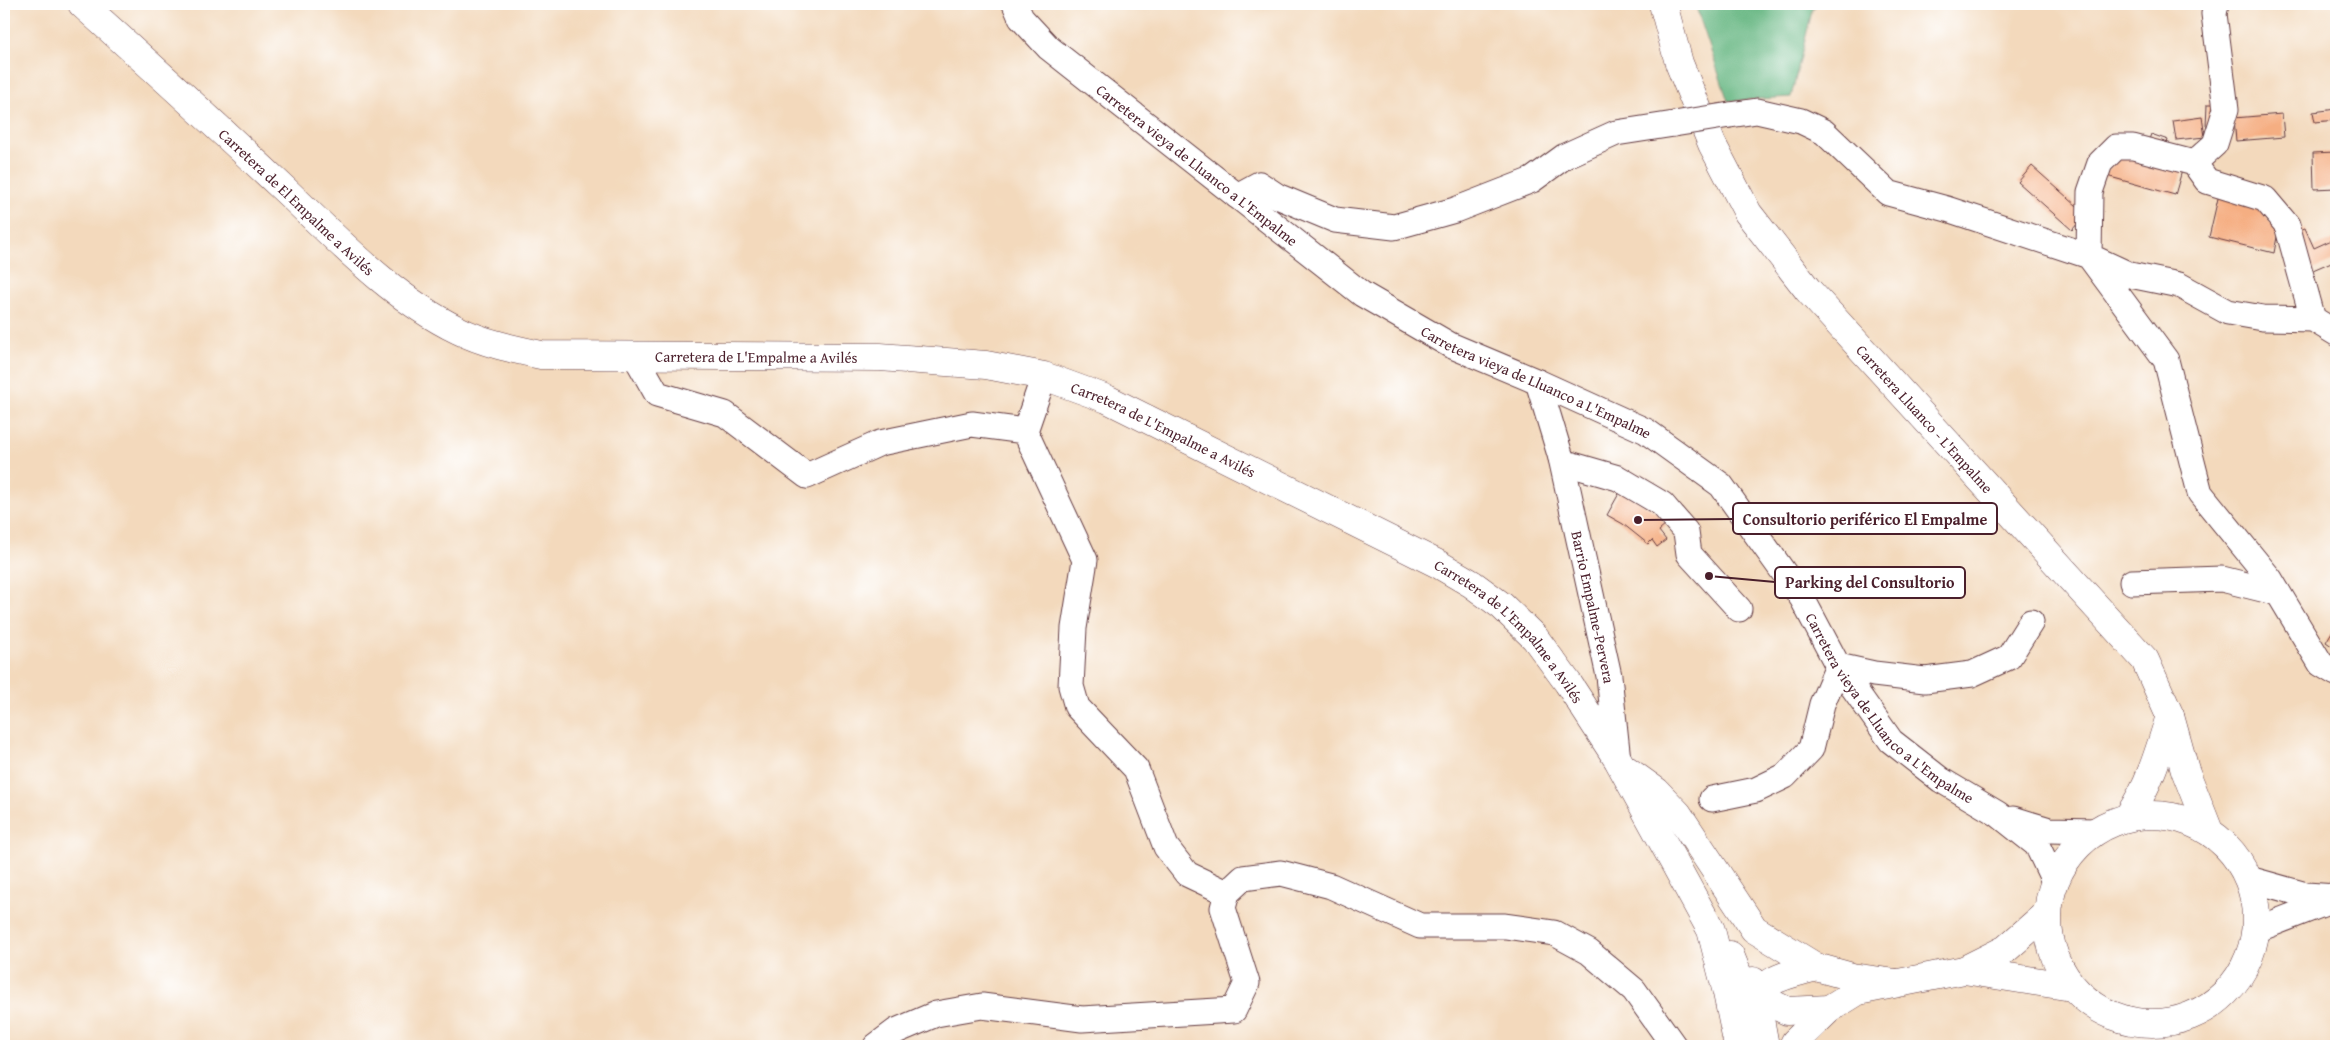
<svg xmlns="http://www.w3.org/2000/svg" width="2340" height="1050" font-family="'Gentium Book Plus',serif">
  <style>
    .forest { fill: #69b884; stroke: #5a6c58 }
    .building { fill: #f5ae82 }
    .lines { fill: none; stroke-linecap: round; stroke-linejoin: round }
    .minor-casing { stroke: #633b41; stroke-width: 27 }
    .major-casing { stroke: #633b41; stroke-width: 29 }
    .minor { stroke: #fff; stroke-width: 25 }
    .major { stroke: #fff; stroke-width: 28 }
    .minor-bridge-casing { stroke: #633b41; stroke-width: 27; stroke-linecap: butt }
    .minor-bridge { stroke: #fff; stroke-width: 25 }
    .labels { text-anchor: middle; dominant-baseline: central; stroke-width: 4; stroke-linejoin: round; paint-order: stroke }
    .street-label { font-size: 15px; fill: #4a1f2b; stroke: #fff }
    .leader { fill: none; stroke: #4a1f2b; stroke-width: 2 }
    .callout-dot { fill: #4a1f2b; stroke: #fff; stroke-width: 2 }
    .callout { fill: #fff; stroke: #4a1f2b; stroke-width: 2 }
    .callout-label { font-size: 16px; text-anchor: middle; font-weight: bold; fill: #4a1f2b }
  </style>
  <rect width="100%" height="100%" fill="#fff"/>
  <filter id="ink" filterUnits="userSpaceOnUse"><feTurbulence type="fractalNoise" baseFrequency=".02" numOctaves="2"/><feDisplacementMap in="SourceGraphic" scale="10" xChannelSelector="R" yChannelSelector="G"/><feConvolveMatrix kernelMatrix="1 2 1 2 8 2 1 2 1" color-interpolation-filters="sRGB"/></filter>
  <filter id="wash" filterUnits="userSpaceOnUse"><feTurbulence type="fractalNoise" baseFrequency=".0096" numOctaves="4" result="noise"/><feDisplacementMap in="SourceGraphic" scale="20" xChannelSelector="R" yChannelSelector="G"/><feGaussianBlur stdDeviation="1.12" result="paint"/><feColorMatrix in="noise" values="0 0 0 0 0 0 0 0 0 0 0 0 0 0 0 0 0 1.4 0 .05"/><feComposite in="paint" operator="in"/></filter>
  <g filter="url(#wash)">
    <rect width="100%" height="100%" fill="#f3d9bc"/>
    <path class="forest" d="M 1695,4 L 1816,4 L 1812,11 L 1791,97 L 1728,101 Z"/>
    <g id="blocks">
      <path class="building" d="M 2207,104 L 2218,104 L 2216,126 L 2206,126 Z
        M 2336,109 L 2336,120 L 2315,122 L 2313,112 Z
        M 2282,114 L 2284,137 L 2236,141 L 2234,118 Z
        M 2202,117 L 2205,137 L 2176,140 L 2173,121 Z
        M 2151,134 L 2168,140 L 2164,151 L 2147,145 Z
        M 2127,152 L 2183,167 L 2175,195 L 2103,175 Z
        M 2336,152 L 2336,188 L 2314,189 L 2313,153 Z
        M 2032,166 L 2086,214 L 2072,230 L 2018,182 Z
        M 2219,194 L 2252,201 L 2278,231 L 2274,253 L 2209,237 Z
        M 2305,228 L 2314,248 L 2336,238 L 2336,260 L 2306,273 L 2292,233 Z
        M 1621,490 L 1655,512 L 1666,525 L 1659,531 L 1666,540 L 1657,547 L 1652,540 L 1648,544 L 1623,524 L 1607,515 Z
        M 2336,625 L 2336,649 L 2326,642 Z"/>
    </g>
  </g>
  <g filter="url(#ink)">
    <use href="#blocks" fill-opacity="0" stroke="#633b41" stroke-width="1"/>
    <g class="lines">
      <g class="minor-casing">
        <g id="minor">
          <path id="s1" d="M 1015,4 L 1021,18 L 1049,48 L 1362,294 L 1450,345 L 1538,382 L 1646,431 L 1721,485 L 1802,598 L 1838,666 L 1891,741 L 1941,780 L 1998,814 L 2037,845 L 2054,881"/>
          <path d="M 1730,115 L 1757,111 L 1801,121 L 1824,132 L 1888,193 L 1947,209 L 2089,256 L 2166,360 L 2200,493 L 2270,579 L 2321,664 L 2336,673"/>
          <path d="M 2194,163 L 2215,144 L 2226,109 L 2214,14 L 2216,4"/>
          <path d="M 1237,196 L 1259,184 L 1277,196 L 1335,220 L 1394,227 L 1455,210 L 1532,180 L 1565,156 L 1616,133 L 1674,124"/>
          <path d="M 2313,319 L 2287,225 L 2265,199 L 2207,181 L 2194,163 L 2133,147 L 2116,147 L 2100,163 L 2090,192 L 2089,256 L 2130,275 L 2179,285 L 2228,312 L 2263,318 L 2313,319 L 2336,333"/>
          <path d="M 636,357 L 657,394 L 725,414 L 807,476 L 880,443 L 972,424 L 1025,431"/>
          <path d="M 1044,376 L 1025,431 L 1085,560 L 1074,628 L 1071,686 L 1077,707 L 1136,769 L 1166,847 L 1187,874 L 1227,893"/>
          <path id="s2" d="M 1538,382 L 1561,458 L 1609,676 L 1618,760"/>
          <path d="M 1561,458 L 1566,463 L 1618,478 L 1662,504 L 1686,532 L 1689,554 L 1739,609"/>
          <path d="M 2132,582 L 2222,579 L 2278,593"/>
          <path d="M 1712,799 L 1756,790 L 1785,776 L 1811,749 L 1822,704 L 1838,666 L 1874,674 L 1925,680 L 1972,674 L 2009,657 L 2031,622"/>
          <path d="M 2013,819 L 2049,830 L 2095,831"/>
          <path d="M 2249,879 L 2306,895 L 2336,897"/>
          <path d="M 2256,930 L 2333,900"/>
          <path d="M 876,1046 L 896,1031 L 936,1014 L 982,1006 L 1082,1019 L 1234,1010 L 1247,983 L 1223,908 L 1227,893 L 1243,878 L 1281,873 L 1331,886 L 1420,926 L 1505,926 L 1554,933 L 1589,952 L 1634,990 L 1674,1046"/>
        </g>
      </g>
      <g class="major-casing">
        <g id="major">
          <path id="s3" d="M 82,4 C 150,65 218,127 285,190 C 338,240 392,298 458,330 C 484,343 513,349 541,355 L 880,357 L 986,365 L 1044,376 L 1107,399 L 1438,564 L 1472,584 L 1502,606 L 1535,638 L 1568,683 L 1618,760 L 1711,930 L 1727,993 L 1738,1046"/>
          <path id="s4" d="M 1663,4 L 1679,63 L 1712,144 L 1748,213 L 1808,290 L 2145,660 L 2170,716 L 2185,770 L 2209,831"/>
          <path d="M 1624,768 L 1656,791 L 1678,814 L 1754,929 L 1816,967 L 1852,977 L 1896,983"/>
          <circle cx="2152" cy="919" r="104"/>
          <path d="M 2128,817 C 2149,786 2159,752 2170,716"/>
          <path d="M 1730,955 L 1742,985 L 1757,996 L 1787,1011 L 1829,1009"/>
          <path d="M 1964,970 L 2072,987"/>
          <path d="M 1753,981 L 1765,1046"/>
          <path d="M 1753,1009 C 1763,976 1786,976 1816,967"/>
          <path d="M 1793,1046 L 1795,1042 L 1829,1009 L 1858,991 L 1964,970 L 2006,949 L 2047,913"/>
        </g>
      </g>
      <use href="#minor" class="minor"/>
      <use href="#major" class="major"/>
      <g class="minor-bridge-casing">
        <path id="minor-bridge" d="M 1674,124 L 1730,115"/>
      </g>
      <use href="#minor-bridge" class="minor-bridge"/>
    </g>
  </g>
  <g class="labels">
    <g class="street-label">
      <text stroke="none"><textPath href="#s1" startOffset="245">Carretera vieya de Lluanco a L'Empalme</textPath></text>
      <text stroke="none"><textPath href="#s3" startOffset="292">Carretera de El Empalme a Avilés</textPath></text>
      <text stroke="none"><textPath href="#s3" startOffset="801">Carretera de L'Empalme a Avilés</textPath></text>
      <text stroke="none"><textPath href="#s1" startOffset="650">Carretera vieya de Lluanco a L'Empalme</textPath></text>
      <text stroke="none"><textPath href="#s4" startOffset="498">Carretera Lluanco - L'Empalme</textPath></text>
      <text stroke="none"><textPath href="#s3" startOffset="1221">Carretera de L'Empalme a Avilés</textPath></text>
      <text stroke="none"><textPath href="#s2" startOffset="232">Barrio Empalme-Pervera</textPath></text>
      <text stroke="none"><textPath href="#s3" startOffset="1626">Carretera de L'Empalme a Avilés</textPath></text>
      <text stroke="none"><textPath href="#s1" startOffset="1145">Carretera vieya de Lluanco a L'Empalme</textPath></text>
    </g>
  </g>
  <path class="leader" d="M1638 520L1733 519M1709 576L1775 582"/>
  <g class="callout-dot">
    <circle cx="1638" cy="520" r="5"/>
    <circle cx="1709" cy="576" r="5"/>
  </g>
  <g class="callout">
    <rect x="1733" y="503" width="264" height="31" rx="5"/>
    <rect x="1775" y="567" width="190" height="31" rx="5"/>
  </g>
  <g class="callout-label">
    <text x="1865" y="525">Consultorio periférico El Empalme</text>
    <text x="1870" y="588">Parking del Consultorio</text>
  </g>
  <rect width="2340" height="1050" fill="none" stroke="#fff" stroke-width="20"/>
</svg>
